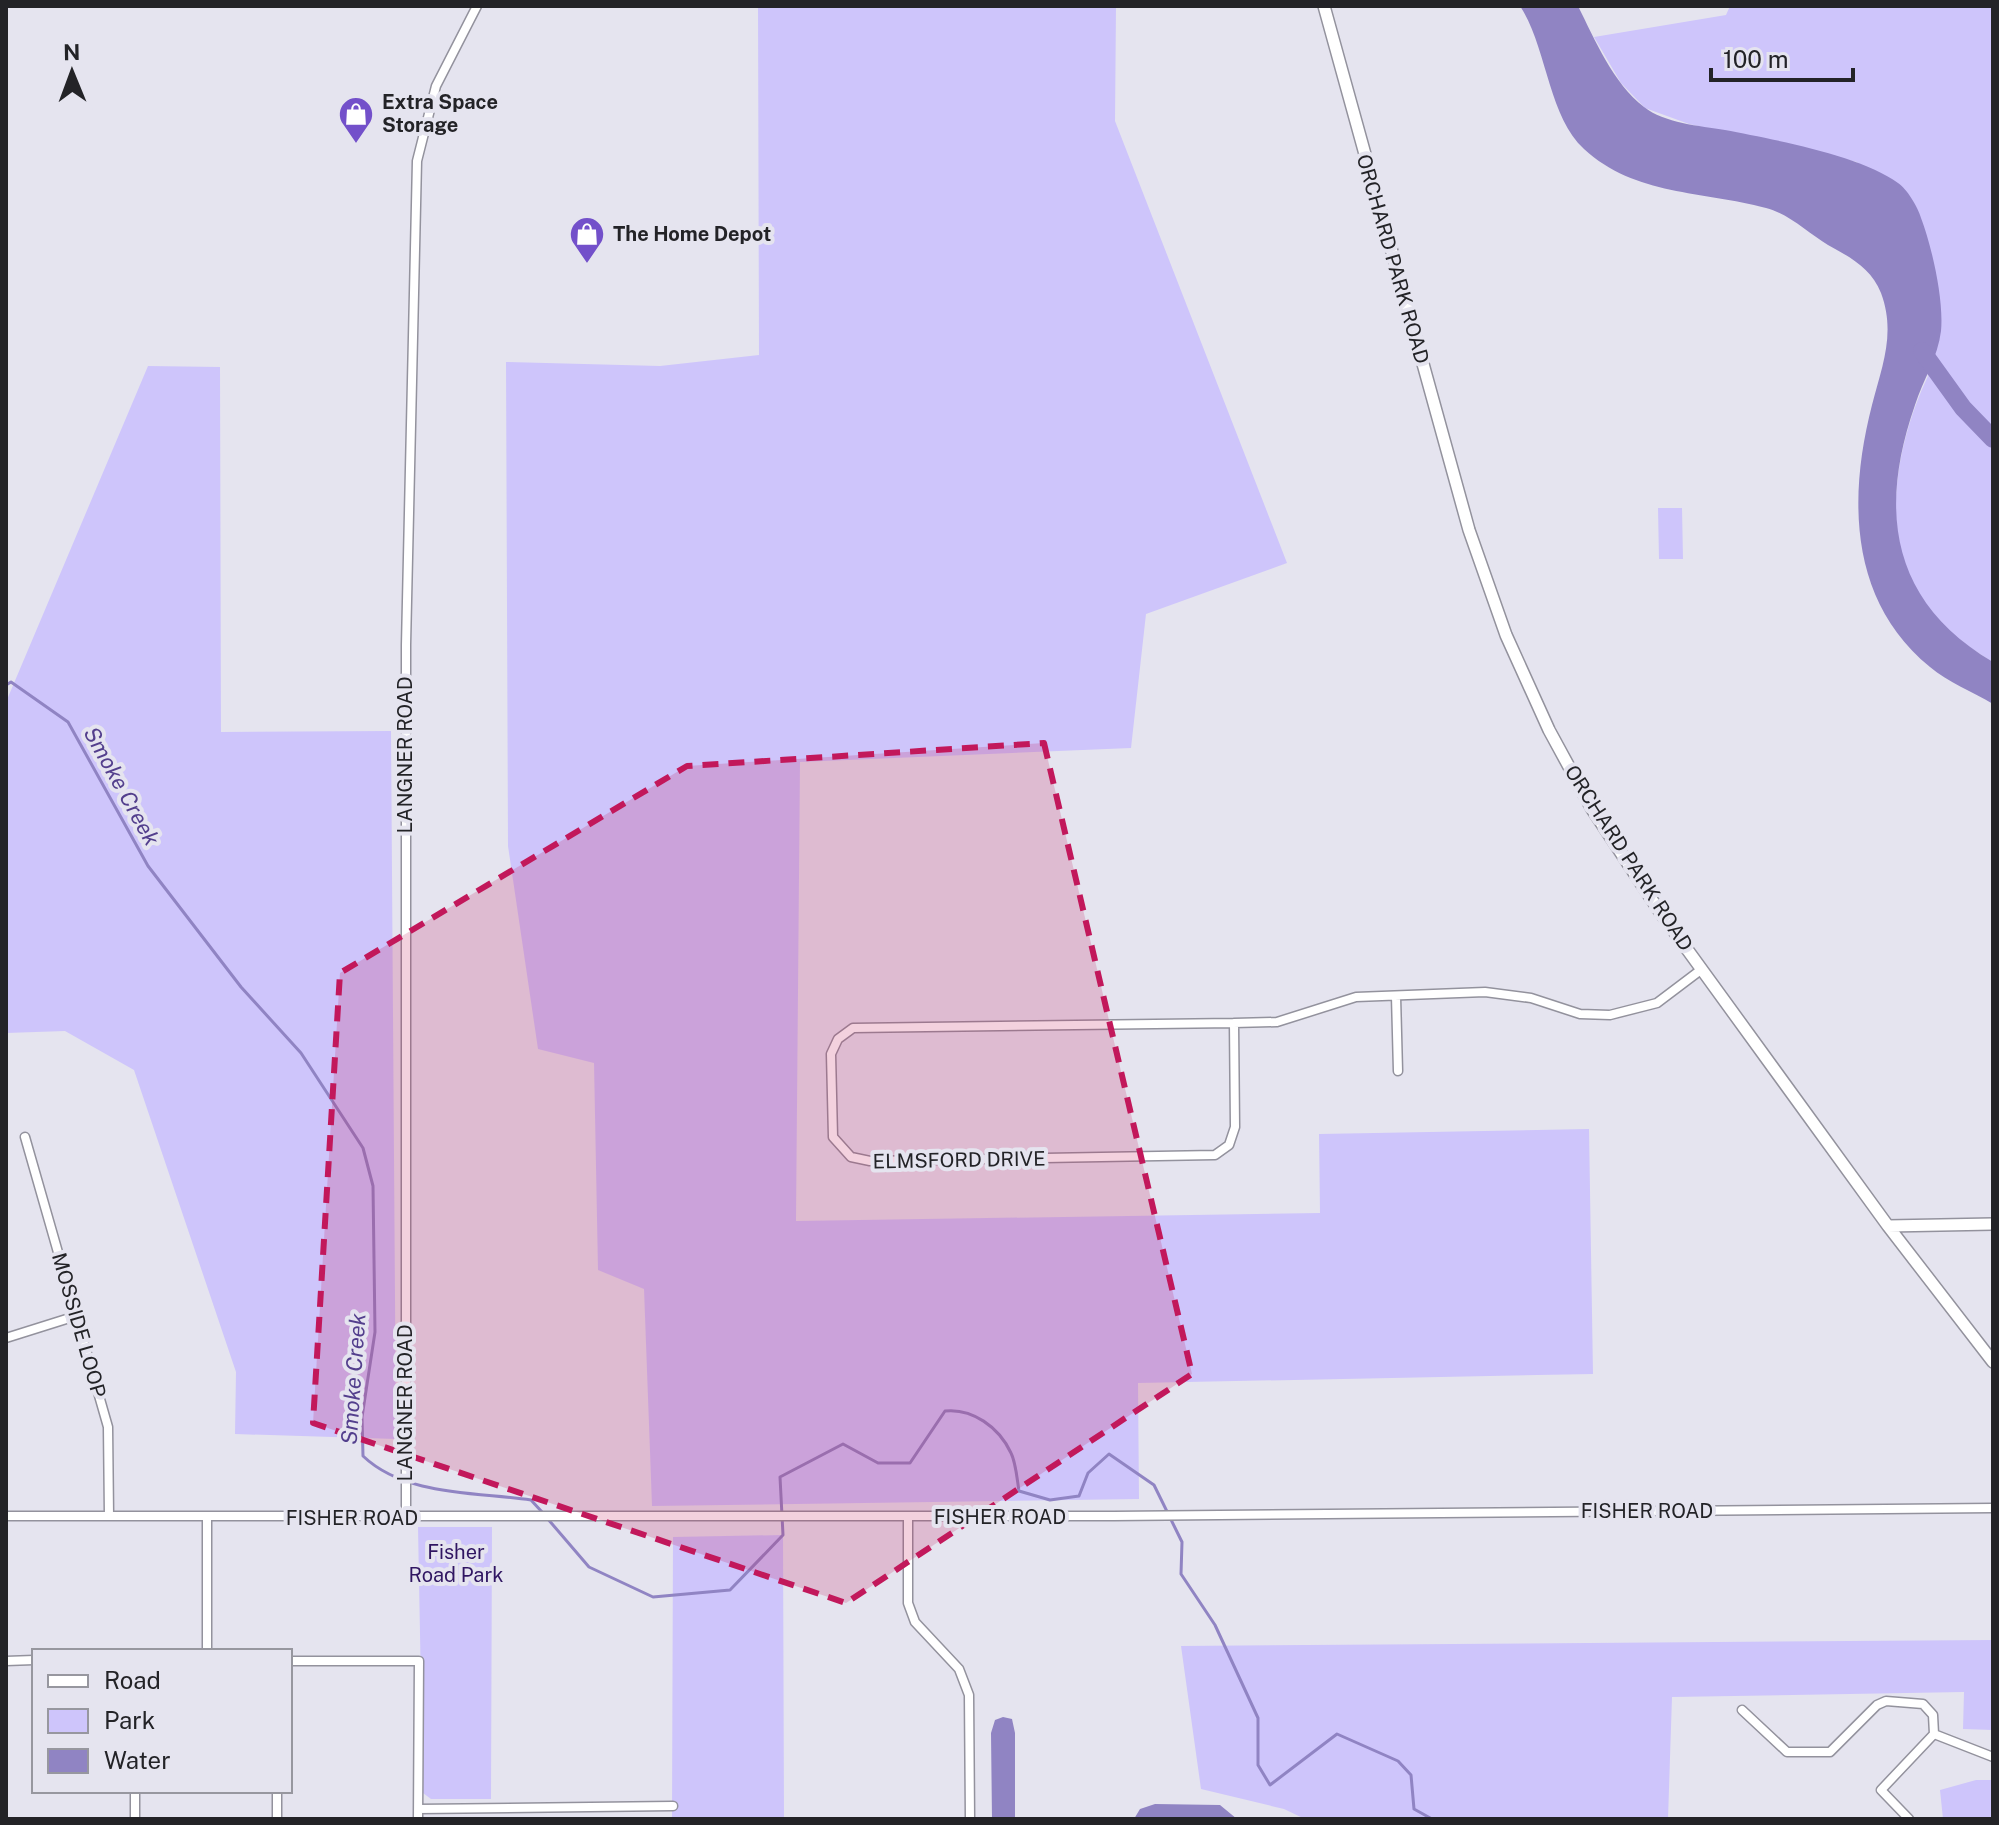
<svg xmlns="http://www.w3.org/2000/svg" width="1999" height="1825" font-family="'Public Sans',sans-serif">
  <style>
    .green { fill: #cec5fb }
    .water { fill: #9084c3 }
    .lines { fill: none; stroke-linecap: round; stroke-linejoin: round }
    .stream { stroke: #9084c3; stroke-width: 3 }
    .river { stroke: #9084c3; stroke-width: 18 }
    .street-casing { stroke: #93929d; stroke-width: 11 }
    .secondary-casing { stroke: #93929d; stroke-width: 14 }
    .street { stroke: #fff; stroke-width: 8 }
    .secondary { stroke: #fff; stroke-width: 11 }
    .marked { fill: #c2185b; fill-opacity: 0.2; stroke: #c2185b; stroke-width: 6; stroke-dasharray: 16 10; stroke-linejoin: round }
    .labels { text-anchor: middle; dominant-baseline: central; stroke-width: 8; stroke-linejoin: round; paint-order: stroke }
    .poi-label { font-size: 20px; font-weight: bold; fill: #232327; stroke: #e5e4ef; text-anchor: start }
    .street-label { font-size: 20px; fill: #232327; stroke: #e5e4ef }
    .park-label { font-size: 20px; fill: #301662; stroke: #e5e4ef }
    .water-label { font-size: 22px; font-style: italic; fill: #533f8d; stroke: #e5e4ef }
  </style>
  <rect width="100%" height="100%" fill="#e5e4ef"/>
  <path class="green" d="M 758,6 L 1116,6 L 1115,121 L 1287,563 L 1146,614 L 1131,748 L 800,762 L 796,1221 L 1320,1213 L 1319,1134 L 1589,1129 L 1593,1374 L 1138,1383 L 1139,1499 L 652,1506 L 644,1289 L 598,1270 L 594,1063 L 538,1049 L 508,846 L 506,362 L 660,366 L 759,355 Z
    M 1730,6 L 1993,6 L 1993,662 C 1966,646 1936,624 1919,597 C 1878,533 1898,439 1928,376 L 1857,162 L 1689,124 L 1645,108 L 1621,83 L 1594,37 L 1726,15 Z
    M 148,366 L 220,367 L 221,732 L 391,731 L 396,1439 L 235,1434 L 236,1372 L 134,1070 L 65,1031 L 6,1033 L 6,702 Z
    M 1658,508 L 1682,508 L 1683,559 L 1659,559 Z
    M 418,1527 L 492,1527 L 491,1799 L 431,1799 L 423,1793 Z
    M 783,1535 L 784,1819 L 672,1819 L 673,1537 Z
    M 1993,1640 L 1993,1730 L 1963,1729 L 1964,1692 L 1672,1697 L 1668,1819 L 1305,1819 L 1284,1809 L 1201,1789 L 1181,1646 Z
    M 1976,1780 L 1993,1780 L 1993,1819 L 1943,1819 L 1940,1790 Z"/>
  <path class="water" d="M 1520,6 L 1578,6 C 1595,40 1613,83 1644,107 C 1664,123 1700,126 1725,130 C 1771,139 1861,155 1898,183 C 1907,189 1918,207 1921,218 C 1932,247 1944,300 1941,331 C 1938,357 1923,380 1915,405 C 1878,511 1891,602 1993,662 L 1993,704 C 1973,692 1948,682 1930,667 C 1849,601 1848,498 1872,405 C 1882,366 1896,333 1881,293 C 1871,268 1850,257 1828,245 C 1808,233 1789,214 1766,208 C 1703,191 1635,196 1584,149 C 1548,116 1547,47 1520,6 Z
    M 1003,1717 L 1012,1719 L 1015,1733 L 1015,1819 L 992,1819 L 991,1733 L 995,1720 Z
    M 1155,1804 L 1220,1805 L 1237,1819 L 1134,1819 L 1140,1809 Z"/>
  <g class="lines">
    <path class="stream" d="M 6,685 L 11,682 L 68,722 L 148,866 L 241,987 L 301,1053 L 363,1148 L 373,1186 L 375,1332 L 362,1417 L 363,1456 C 405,1496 475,1492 531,1500 L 542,1512
      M 547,1518 L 589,1567 L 653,1597 L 730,1590 L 783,1535 L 780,1477 L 843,1444 L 878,1463 L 910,1463 L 945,1411 C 972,1408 999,1427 1011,1453 C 1016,1463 1017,1479 1019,1491 L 1050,1500 L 1079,1496 L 1088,1473 L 1109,1454 L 1154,1485 L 1182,1542 L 1181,1574 L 1215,1625 L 1258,1718 L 1258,1765 L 1270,1785 L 1337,1734 L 1398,1761 L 1411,1775 L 1414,1809 L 1432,1819"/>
    <path class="river" d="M 1922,351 L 1963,408 L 1993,439"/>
    <g class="street-casing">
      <path id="street" d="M 1396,996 L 1398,1071
        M 1234,1023 L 1235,1127 L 1229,1145 L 1215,1155 L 870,1161 L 851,1157 L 833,1137 L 831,1054 L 838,1039 L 853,1028 Z
        M 1234,1023 L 1277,1022 L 1356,997 L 1485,992 L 1531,998 L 1580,1014 L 1610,1015 L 1657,1003 L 1702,969
        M 25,1137 L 108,1427 L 109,1516
        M 6,1338 L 76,1316
        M 6,1516 L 1114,1516 L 1993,1508
        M 908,1517 L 908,1603 L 915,1622 L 959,1669 L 969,1695 L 970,1819
        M 406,1518 L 406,645 L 417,161 L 436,86 L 477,6
        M 207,1651 L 207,1517
        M 6,1661 L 34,1660
        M 290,1661 L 419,1661 L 418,1819
        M 1742,1710 L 1787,1752 L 1830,1752 L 1877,1705 L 1886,1701 L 1923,1704 L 1933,1715 L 1934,1734 L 1881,1790 L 1909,1819
        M 1934,1734 L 1993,1757
        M 418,1809 L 673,1806
        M 135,1819 L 135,1791
        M 277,1819 L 277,1791"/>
    </g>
    <g class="secondary-casing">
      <path id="secondary" d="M 1324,6 L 1469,530 L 1506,635 L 1549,730 L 1592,809 L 1660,912 L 1888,1226 L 1993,1362
        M 1888,1226 L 1993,1224"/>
    </g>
    <use href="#street" class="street"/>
    <use href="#secondary" class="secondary"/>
  </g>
  <path class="marked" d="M 1044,743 L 1192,1374 L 846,1603 L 313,1423 L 340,973 L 687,766 Z"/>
  <defs>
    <g id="shop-pin" transform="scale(1.8)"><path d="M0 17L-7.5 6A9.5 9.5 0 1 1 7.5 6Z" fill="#7350ca" stroke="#e5e4ef"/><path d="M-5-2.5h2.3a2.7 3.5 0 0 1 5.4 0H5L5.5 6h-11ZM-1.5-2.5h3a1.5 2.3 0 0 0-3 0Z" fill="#fff"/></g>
  </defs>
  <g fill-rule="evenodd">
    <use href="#shop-pin" x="356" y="114"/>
    <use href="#shop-pin" x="587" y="234"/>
  </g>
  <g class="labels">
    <g class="poi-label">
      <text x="382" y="102">Extra Space<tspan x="382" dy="23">Storage</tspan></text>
      <text x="613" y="234">The Home Depot</text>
    </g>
    <g class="street-label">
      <text transform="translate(1393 259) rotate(74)">ORCHARD PARK ROAD</text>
      <text transform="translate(405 755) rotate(-90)">LANGNER ROAD</text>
      <text transform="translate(1629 858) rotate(57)">ORCHARD PARK ROAD</text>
      <text transform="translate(959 1160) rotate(-1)">ELMSFORD DRIVE</text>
      <text transform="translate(79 1325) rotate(74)">MOSSIDE LOOP</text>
      <text transform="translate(405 1403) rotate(-90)">LANGNER ROAD</text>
      <text x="1647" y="1511">FISHER ROAD</text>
      <text x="1000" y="1517">FISHER ROAD</text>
      <text x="352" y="1518">FISHER ROAD</text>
    </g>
    <g class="park-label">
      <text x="456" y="1552">Fisher<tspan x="456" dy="23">Road Park</tspan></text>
    </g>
    <g class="water-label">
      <text transform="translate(122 786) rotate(61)">Smoke Creek</text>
      <text transform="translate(353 1379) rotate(-86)">Smoke Creek</text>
    </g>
  </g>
  <rect width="1999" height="1825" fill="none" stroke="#232327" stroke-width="16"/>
  <rect x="32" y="1649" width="260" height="144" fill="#e5e4ef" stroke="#97979f" stroke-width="2"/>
  <rect x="48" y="1675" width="40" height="12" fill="#ffffff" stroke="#97979f" stroke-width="2"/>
  <text x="104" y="1689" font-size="24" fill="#232327">Road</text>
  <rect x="48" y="1709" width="40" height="24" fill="#cec5fb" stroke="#97979f" stroke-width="2"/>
  <text x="104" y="1729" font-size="24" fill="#232327">Park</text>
  <rect x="48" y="1749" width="40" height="24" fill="#9084c3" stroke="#97979f" stroke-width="2"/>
  <text x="104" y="1769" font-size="24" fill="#232327">Water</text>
  <g transform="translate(72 72) rotate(359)" stroke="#e5e4ef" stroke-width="6" paint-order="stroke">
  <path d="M0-6L14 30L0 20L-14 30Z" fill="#232327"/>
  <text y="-12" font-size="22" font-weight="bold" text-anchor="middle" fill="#232327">N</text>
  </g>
  <path d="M1711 68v12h142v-12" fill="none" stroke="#232327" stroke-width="4"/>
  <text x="1723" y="68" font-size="24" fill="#232327" stroke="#e5e4ef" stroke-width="6" paint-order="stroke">100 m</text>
</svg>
